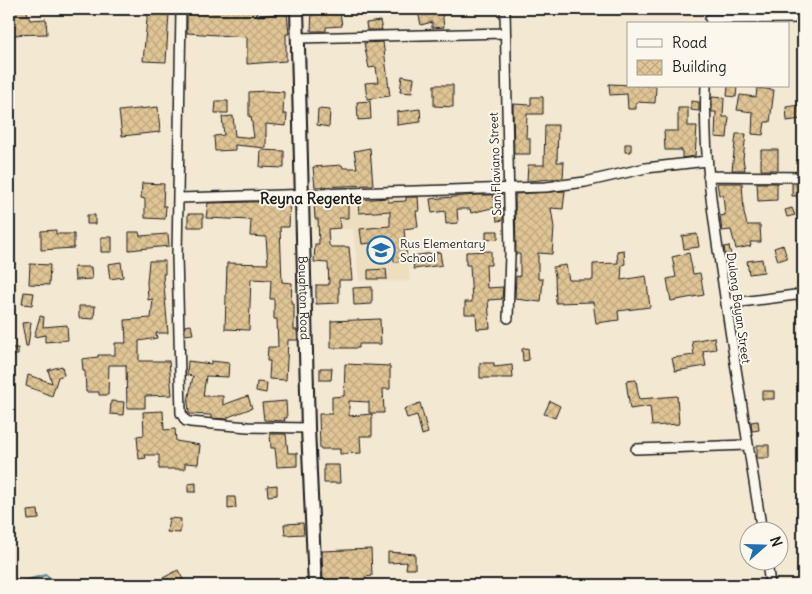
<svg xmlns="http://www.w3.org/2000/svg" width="812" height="594" font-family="Delius,sans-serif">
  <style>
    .built { fill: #eddec0 }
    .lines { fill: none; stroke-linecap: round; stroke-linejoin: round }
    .stream { stroke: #5f8f94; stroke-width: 2.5 }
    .building { fill: url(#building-cross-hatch); stroke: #1c1c1c }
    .minor-casing { stroke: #1c1c1c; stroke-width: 12 }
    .secondary-casing { stroke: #1c1c1c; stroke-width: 16 }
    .minor { stroke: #fbf7ec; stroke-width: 9 }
    .secondary { stroke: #fbf7ec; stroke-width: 12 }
    .labels { text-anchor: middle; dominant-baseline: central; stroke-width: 4; stroke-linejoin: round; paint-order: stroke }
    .street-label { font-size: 12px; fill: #1c1c1c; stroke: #fbf7ec }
    .poi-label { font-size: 12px; fill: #1c1c1c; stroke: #fbf7ec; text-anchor: start }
    .quarter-label { font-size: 15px; font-weight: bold; fill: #1c1c1c; stroke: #fbf7ec }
  </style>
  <defs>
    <pattern id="building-cross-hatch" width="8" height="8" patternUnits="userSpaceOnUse" patternTransform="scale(1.25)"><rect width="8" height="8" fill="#e0c595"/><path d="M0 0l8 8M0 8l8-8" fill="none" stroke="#c0a980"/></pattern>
  </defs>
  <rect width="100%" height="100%" fill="#f3e8d2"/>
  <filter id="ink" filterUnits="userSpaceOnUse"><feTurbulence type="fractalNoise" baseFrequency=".02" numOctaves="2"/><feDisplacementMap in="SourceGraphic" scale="10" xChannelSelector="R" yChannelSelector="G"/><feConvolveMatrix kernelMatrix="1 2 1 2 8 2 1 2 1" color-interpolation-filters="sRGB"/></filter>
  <g filter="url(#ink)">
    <path class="built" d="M 402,195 L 410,281 L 359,281 L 353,229 L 314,230 L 313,199 Z"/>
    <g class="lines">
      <path class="stream" d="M 9,585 L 46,575 L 58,585"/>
    </g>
    <path class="building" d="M 12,9 L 26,9 L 30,20 L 46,19 L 47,34 L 9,35 L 9,19 L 14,19 Z
      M 148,9 L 166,9 L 165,13 L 169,13 L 166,62 L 143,61 Z
      M 187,9 L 257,9 L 258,16 L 287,13 L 289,34 L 286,34 L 286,61 L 247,64 L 247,37 L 187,33 Z
      M 312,9 L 328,9 L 328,13 L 340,12 L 342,26 L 326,27 L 326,31 L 311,31 Z
      M 429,9 L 442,11 L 444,27 L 432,28 L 432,22 L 421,25 L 418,12 Z
      M 380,21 L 382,30 L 367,30 L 366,23 Z
      M 383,42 L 390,96 L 367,99 L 365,83 L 378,82 L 376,67 L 369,68 L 364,43 Z
      M 402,76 L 414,78 L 412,93 L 400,92 Z
      M 609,84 L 656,86 L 655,103 L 636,102 L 636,109 L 628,109 L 627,94 L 610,95 Z
      M 434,85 L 453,85 L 453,107 L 434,106 Z
      M 728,86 L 737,86 L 736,97 L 727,96 Z
      M 757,88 L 774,90 L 770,122 L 765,122 L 763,135 L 752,134 L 753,112 L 737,110 L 740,95 L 756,97 Z
      M 266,91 L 284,92 L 283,114 L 287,114 L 286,126 L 266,124 L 266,148 L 235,145 L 235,150 L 215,151 L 214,136 L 224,135 L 222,117 L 233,116 L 235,136 L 254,138 L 251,116 L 249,117 L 249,92 Z
      M 531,97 L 543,97 L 543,114 L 527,114 L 526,138 L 530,138 L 530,154 L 514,154 L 513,104 L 531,105 Z
      M 712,97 L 724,98 L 723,117 L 729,117 L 727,138 L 715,137 L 716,112 L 712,112 Z
      M 216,101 L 228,101 L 228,113 L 215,113 Z
      M 370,101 L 371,119 L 358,120 L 357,102 Z
      M 691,101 L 699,102 L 699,111 L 691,110 Z
      M 799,105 L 801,119 L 787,121 L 786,107 Z
      M 158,107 L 160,132 L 122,136 L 119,111 Z
      M 678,108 L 688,108 L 688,126 L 697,126 L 695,156 L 682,158 L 682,150 L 665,150 L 664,131 L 678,131 Z
      M 318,109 L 330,110 L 329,127 L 317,125 Z
      M 420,109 L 421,122 L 397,125 L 397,112 Z
      M 545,125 L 558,125 L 557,162 L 564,162 L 563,178 L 527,181 L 528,165 L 544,165 Z
      M 736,134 L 746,134 L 743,159 L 745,170 L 732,170 Z
      M 625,144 L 631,144 L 631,152 L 625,152 Z
      M 370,148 L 373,185 L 315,187 L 313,167 L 342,165 L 343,168 L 357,168 L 354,151 Z
      M 261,150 L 284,151 L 284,168 L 260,167 Z
      M 761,150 L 778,150 L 778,170 L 761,170 Z
      M 142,183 L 164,184 L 163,206 L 166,206 L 165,219 L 145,218 L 145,199 L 141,198 Z
      M 717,183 L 742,183 L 744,213 L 747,225 L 760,225 L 761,242 L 750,242 L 751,246 L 736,249 L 731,230 L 722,231 L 720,216 L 725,215 L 723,195 L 719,195 Z
      M 757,183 L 777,183 L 777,200 L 758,201 Z
      M 792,183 L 803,183 L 803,196 L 792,196 Z
      M 565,191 L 563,209 L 551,208 L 554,228 L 552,254 L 538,253 L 538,279 L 543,279 L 541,302 L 515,299 L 516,276 L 520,277 L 520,254 L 516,254 L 515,194 Z
      M 476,195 L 493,195 L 496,207 L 471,213 L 470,209 L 457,209 L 458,223 L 446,224 L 445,211 L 432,213 L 430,199 Z
      M 406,197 L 418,197 L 419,211 L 416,211 L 418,227 L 404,229 L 407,261 L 394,262 L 393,241 L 362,244 L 360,229 L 390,226 L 390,211 L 359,213 L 358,200 L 388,198 L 388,202 L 406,201 Z
      M 290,201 L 289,227 L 280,227 L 282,282 L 292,283 L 291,304 L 294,304 L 294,330 L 297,330 L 298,340 L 288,340 L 286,380 L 269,379 L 270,361 L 267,361 L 268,347 L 278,347 L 277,319 L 274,319 L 274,299 L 270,299 L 271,280 L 251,279 L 249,330 L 225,329 L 227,263 L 268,264 L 266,237 L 250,236 L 251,220 L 206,218 L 208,203 Z
      M 348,201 L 348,218 L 339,218 L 340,228 L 328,229 L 329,245 L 331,247 L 349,247 L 352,280 L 339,280 L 339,303 L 316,304 L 316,285 L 329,285 L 328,263 L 314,262 L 315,244 L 319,244 L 318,219 L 315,219 L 314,203 Z
      M 792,208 L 795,215 L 787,217 L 785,210 Z
      M 503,212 L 503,220 L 497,221 L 496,213 Z
      M 188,214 L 203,214 L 203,227 L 188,227 Z
      M 87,215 L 95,215 L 95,224 L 87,224 Z
      M 56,230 L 56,234 L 74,234 L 74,248 L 41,250 L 41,231 Z
      M 486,231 L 498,231 L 498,239 L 486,240 Z
      M 129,232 L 139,232 L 140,236 L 168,234 L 169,246 L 129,250 Z
      M 697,234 L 699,247 L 684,249 L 682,236 Z
      M 101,237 L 112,237 L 112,252 L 101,252 Z
      M 783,245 L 787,258 L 778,261 L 774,248 Z
      M 729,246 L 732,259 L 726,260 L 724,247 Z
      M 624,250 L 625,264 L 622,265 L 621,280 L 646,276 L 650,307 L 618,311 L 619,320 L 596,323 L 593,302 L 556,303 L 555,276 L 553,267 L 566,265 L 569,280 L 593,280 L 593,264 L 618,263 L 617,251 Z
      M 491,251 L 491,265 L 486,265 L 487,288 L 503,287 L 502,299 L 488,300 L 490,328 L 477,329 L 476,314 L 465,314 L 465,302 L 472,302 L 470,265 L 466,265 L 466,252 Z
      M 440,252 L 442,265 L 414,269 L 412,256 Z
      M 689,253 L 693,274 L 700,273 L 704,295 L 671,301 L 667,279 L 676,277 L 672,257 Z
      M 762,259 L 764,272 L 749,274 L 747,261 Z
      M 149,261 L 165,261 L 165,274 L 163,274 L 168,333 L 156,333 L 157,338 L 139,341 L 139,361 L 169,361 L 172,395 L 145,396 L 145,408 L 127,408 L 126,365 L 109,365 L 108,395 L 99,395 L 99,392 L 86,392 L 85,371 L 83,371 L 82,359 L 98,357 L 98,355 L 115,355 L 115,343 L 126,343 L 125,320 L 151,318 L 153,299 L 148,300 L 147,282 Z
      M 121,262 L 123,277 L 110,279 L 108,264 Z
      M 30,264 L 50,265 L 49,285 L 29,284 Z
      M 74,267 L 91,267 L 92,279 L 75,280 Z
      M 386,269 L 387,279 L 368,279 L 368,270 Z
      M 372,287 L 372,304 L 354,305 L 353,288 Z
      M 24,292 L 34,293 L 32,305 L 22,304 Z
      M 79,306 L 95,306 L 94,319 L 79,318 Z
      M 40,316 L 44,317 L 43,327 L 67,325 L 68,340 L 45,342 L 45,335 L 34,337 Z
      M 380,319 L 381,344 L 359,344 L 359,348 L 331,348 L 331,321 Z
      M 31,322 L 28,346 L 26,346 L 22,323 Z
      M 191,325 L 193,334 L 185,335 L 185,326 Z
      M 714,337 L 716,349 L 703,351 L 706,366 L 675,371 L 672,358 L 694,355 L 692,341 Z
      M 9,348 L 18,348 L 18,355 L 9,355 Z
      M 528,348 L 529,360 L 523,361 L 522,349 Z
      M 188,361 L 211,364 L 211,361 L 229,363 L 228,377 L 206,376 L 203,396 L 223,396 L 223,405 L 248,396 L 252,408 L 228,417 L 228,419 L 211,418 L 211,415 L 189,414 L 188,401 L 193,376 L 187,375 Z
      M 480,363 L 494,363 L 494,367 L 512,365 L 513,378 L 480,378 Z
      M 345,364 L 390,366 L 390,389 L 383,389 L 384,413 L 369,413 L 369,402 L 349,401 L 349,416 L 372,414 L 372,436 L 360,436 L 361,453 L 340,454 L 340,449 L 320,449 L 319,414 L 332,414 L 332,397 L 344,396 Z
      M 62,366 L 64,375 L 58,377 L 52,396 L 26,386 L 28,375 L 52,383 L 48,370 Z
      M 320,368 L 332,368 L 331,380 L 320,380 Z
      M 636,380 L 639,399 L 677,396 L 679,424 L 652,426 L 650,406 L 630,409 L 626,381 Z
      M 257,382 L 267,383 L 266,393 L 256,391 Z
      M 762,391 L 774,391 L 774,399 L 762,399 Z
      M 111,401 L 124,402 L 123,415 L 110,414 Z
      M 286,401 L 287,418 L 284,418 L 285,421 L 264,420 L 262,403 Z
      M 550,401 L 560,406 L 555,418 L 544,414 Z
      M 420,403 L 428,433 L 422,435 L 417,415 L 407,418 L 404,409 Z
      M 163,411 L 164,430 L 175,429 L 176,441 L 200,445 L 198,464 L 185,463 L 185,469 L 159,469 L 159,455 L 145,455 L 146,458 L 139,459 L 137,436 L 144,435 L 143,412 Z
      M 758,421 L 759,430 L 752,431 L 751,422 Z
      M 270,434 L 286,434 L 288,453 L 297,453 L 297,466 L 277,467 L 275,448 L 271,448 Z
      M 757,445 L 769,445 L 769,458 L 757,458 Z
      M 324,465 L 339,465 L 340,483 L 324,483 Z
      M 196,483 L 196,492 L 188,492 L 188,484 Z
      M 277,485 L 277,495 L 268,496 L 267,486 Z
      M 228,497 L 235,497 L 236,508 L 228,509 Z
      M 38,510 L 39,519 L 28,520 L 27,511 Z
      M 169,518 L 181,519 L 180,533 L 167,532 Z
      M 303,523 L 304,534 L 285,535 L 284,524 Z
      M 371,549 L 372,576 L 365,577 L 366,585 L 323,585 L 322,551 Z
      M 388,552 L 415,554 L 415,569 L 406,569 L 407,562 L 388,563 Z
      M 178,570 L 186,585 L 167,585 L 163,578 Z"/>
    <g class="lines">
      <g class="minor-casing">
        <path id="minor" d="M 181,9 L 177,257 L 181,413 L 186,421 L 190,422 L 248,427 L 308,428
          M 505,9 L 510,254 L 508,318
          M 710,19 L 803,18
          M 298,38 L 505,33
          M 706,86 C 703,153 713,218 723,283 C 735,366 749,449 762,532
          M 708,176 L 803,177
          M 179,198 L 546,187 L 585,182 L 646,168 L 707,161
          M 726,304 L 803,294
          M 636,449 L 747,445
          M 767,562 L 770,585"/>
      </g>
      <g class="secondary-casing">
        <g id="secondary">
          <path id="s1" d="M 297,9 L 308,428 L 315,585"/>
        </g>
      </g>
      <use href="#minor" class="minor"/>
      <use href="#secondary" class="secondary"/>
    </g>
  </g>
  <defs>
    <g id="school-ring" transform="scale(1.4375)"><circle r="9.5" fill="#fbf7ec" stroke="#1f6fb2" stroke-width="1.5"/><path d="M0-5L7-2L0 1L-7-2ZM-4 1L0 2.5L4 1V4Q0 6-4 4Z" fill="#1f6fb2"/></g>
  </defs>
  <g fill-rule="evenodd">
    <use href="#school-ring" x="381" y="250"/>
  </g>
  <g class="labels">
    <g class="street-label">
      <text transform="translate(495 164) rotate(-92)">San Flaviano Street</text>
      <text stroke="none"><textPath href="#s1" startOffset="289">Boughton Road</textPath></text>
      <text transform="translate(739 308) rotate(82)">Dulong Bayan Street</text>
    </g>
    <g class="poi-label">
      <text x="400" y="243">Rus Elementary<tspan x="400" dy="14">School</tspan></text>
    </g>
    <g class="quarter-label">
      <text x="311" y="198">Reyna Regente</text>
    </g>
  </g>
  <rect width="812" height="594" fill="none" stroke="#fbf7ec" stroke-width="30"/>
  <rect x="15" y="15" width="782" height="564" fill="none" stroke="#1c1c1c" stroke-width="2" filter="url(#ink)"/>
  <rect x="627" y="22" width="162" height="65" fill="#fbf7ec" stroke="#a29f99"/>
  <rect x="637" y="39" width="25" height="8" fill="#fbf7ec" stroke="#a29f99"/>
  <text x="672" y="48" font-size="15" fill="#1c1c1c">Road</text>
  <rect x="637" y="60" width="25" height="15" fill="url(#building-cross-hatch)" stroke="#a29f99"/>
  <text x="672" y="72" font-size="15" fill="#1c1c1c">Building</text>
  <g transform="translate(764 546) rotate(70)"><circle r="24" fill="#fbf7ec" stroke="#a29f99"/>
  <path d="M0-4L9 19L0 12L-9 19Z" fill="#1f6fb2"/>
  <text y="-8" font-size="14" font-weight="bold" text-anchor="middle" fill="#1c1c1c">N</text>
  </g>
</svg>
